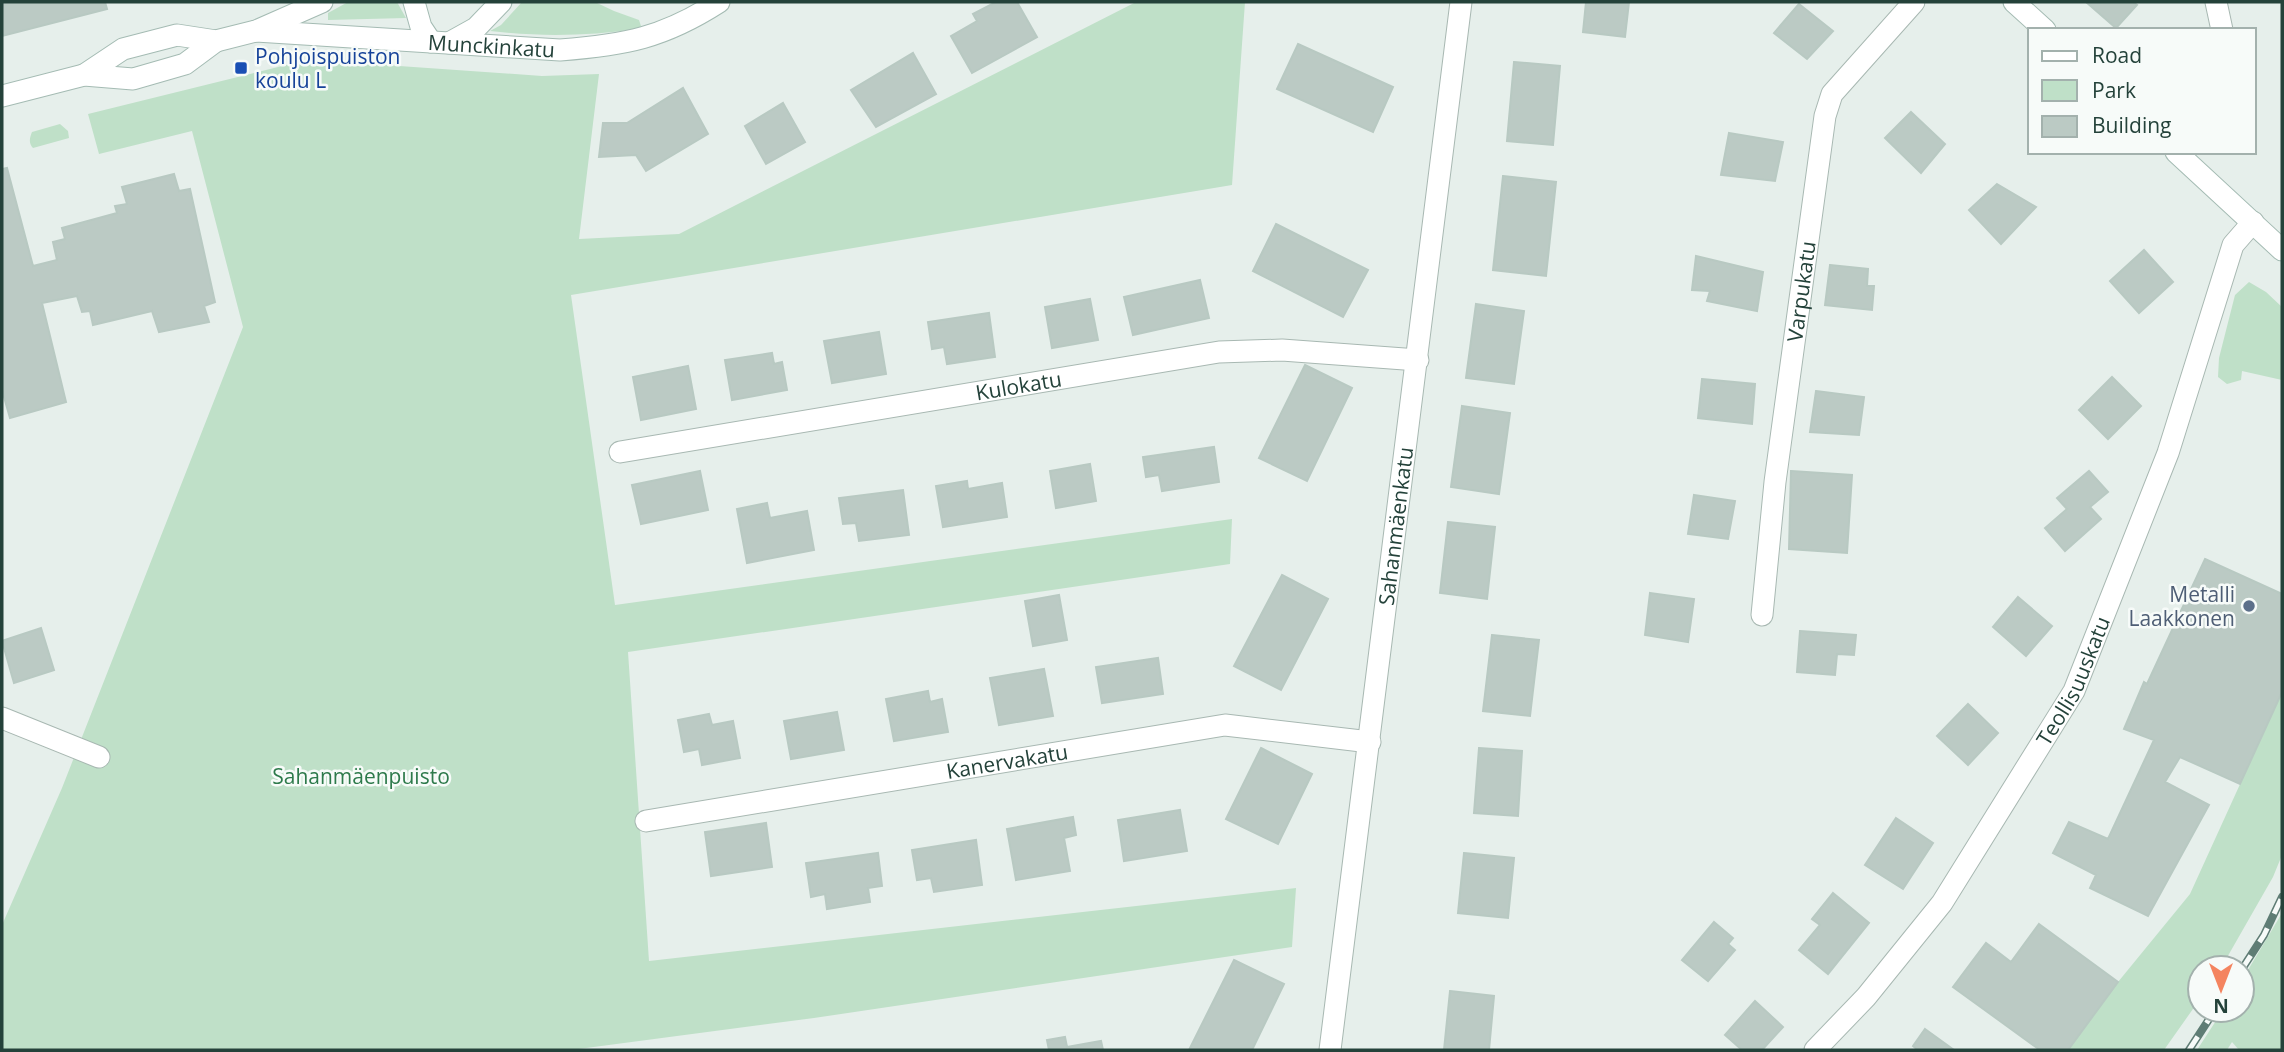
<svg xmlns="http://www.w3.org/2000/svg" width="2284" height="1052" font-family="'Open Sans',sans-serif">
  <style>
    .green { fill: #bfe0c8 }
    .building { fill: #bbcac4; stroke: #b8c9c2; stroke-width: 2 }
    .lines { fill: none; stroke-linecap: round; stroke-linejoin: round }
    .street-casing { stroke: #a8b8b2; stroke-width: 23 }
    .secondary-casing { stroke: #a4bbb3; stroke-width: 23 }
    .street { stroke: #fff; stroke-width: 21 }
    .secondary { stroke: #fff; stroke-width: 21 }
    .rail-casing { stroke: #5f7d75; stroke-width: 8 }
    .rail { stroke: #f7fbf9; stroke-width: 5; stroke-dasharray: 16; stroke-linecap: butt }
    .transit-dot { fill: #1a4fb4; stroke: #f7fbf9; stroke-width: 2.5 }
    .service-dot { fill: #5c6f8a; stroke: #f7fbf9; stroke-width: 2.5 }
    .labels { text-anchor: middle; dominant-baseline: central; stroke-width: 5; stroke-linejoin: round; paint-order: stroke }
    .street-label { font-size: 21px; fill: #24423a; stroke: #f7fbf9 }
    .transit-label { font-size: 21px; fill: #164399; stroke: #f7fbf9; text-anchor: start }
    .service-label { font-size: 21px; fill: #4e5e75; stroke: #f7fbf9; text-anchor: end }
    .park-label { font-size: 21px; fill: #2d7a4b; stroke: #f7fbf9 }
  </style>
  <rect width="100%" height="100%" fill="#e6efeb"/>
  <path class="green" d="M 348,2 L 397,2 L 406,18 L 328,20 L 328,13 Z
    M 522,2 L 595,2 L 614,11 L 639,20 L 641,26 L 638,29 C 588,36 540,37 490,31 L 501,25 Z
    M 1136,2 L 1245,2 L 1232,185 L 571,295 L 615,605 L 1232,519 L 1230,564 L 628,652 L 649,961 L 1296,888 L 1292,947 L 814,1018 L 571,1050 L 2,1050 L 2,925 L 62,788 L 243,327 L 192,131 L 99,154 L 88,114 L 286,65 L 342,62 L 542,76 L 599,74 L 579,239 L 679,234 Z
    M 60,124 L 68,131 L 69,138 L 33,148 C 28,143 30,137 32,132 Z
    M 2249,282 L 2266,292 L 2282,307 L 2282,380 L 2242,371 L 2241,380 L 2227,384 L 2218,377 L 2219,358 L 2235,295 Z
    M 2282,692 L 2282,855 L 2273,877 L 2221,968 L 2200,968 L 2200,999 L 2164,1050 L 2068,1050 L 2118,982 L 2190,894 Z
    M 2282,913 L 2282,1050 L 2239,1050 L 2232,1042 L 2227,1050 L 2197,1050 L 2223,1010 L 2242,1010 L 2242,980 Z"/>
  <path class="building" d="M 2,2 L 105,2 L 107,9 L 2,36 Z
    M 996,2 L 1017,2 L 1037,37 L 972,73 L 951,36 L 977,21 L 973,14 Z
    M 1586,2 L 1629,2 L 1625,37 L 1583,32 Z
    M 2086,2 L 2133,2 L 2137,5 L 2116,28 Z
    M 1799,4 L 1833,31 L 1807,59 L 1774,33 Z
    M 1298,44 L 1393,87 L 1373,132 L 1277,89 Z
    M 913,53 L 936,94 L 876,127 L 851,90 Z
    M 1514,62 L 1560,66 L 1553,145 L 1507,141 Z
    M 683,88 L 708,134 L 646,171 L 636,155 L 599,157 L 603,123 L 627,123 Z
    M 783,103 L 805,142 L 766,164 L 745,126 Z
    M 1911,112 L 1945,144 L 1921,173 L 1885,138 Z
    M 1729,133 L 1783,142 L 1775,181 L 1721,175 Z
    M 7,168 L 33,266 L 57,260 L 53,242 L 65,239 L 62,228 L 117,213 L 115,206 L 127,204 L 122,187 L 174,174 L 179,191 L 190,189 L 215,302 L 204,306 L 209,322 L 159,332 L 152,311 L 93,325 L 90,311 L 82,312 L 77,296 L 42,303 L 66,402 L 10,418 L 2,390 L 2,169 Z
    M 1503,176 L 1556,182 L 1546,276 L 1493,270 Z
    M 1997,184 L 2036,207 L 2001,244 L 1969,210 Z
    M 1276,224 L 1368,270 L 1343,317 L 1253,271 Z
    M 2144,250 L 2173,282 L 2139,313 L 2110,281 Z
    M 1696,256 L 1763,272 L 1757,311 L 1707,301 L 1710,291 L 1692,290 Z
    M 1830,265 L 1868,269 L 1867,286 L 1874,286 L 1872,310 L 1825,305 Z
    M 1200,280 L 1209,318 L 1133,335 L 1124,297 Z
    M 1090,299 L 1098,340 L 1052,348 L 1045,307 Z
    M 1476,304 L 1524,311 L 1514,384 L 1466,378 Z
    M 989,313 L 995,357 L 947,364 L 944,347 L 932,349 L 928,322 Z
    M 879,332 L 886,374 L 832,383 L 824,341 Z
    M 772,353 L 774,364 L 782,362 L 787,390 L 732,400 L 725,360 Z
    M 1305,365 L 1352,388 L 1307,481 L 1259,458 Z
    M 688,366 L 696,409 L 641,420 L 633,377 Z
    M 2112,377 L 2141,406 L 2108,439 L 2079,410 Z
    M 1702,379 L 1755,384 L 1752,424 L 1698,418 Z
    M 1816,391 L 1864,397 L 1859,435 L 1810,432 Z
    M 1462,406 L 1510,413 L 1499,494 L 1451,487 Z
    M 1214,447 L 1219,482 L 1162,491 L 1159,475 L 1146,477 L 1143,457 Z
    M 1090,464 L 1096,501 L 1056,508 L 1050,471 Z
    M 700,471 L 708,510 L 641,524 L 632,485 Z
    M 1791,471 L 1852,475 L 1847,553 L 1789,549 Z
    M 2089,471 L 2108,492 L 2090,507 L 2101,519 L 2065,551 L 2045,528 L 2067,509 L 2057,498 Z
    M 967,481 L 968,489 L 1002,483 L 1007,517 L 943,527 L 936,486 Z
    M 903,490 L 909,535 L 859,541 L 856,523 L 843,524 L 839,498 Z
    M 1694,495 L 1735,501 L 1728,539 L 1688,534 Z
    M 767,503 L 770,518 L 807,511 L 814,550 L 747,563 L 737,509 Z
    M 1448,522 L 1495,527 L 1487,599 L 1440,593 Z
    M 2205,559 L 2282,594 L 2282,692 L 2240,784 L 2180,757 L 2165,782 L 2209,805 L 2148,916 L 2090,888 L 2096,875 L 2053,853 L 2069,822 L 2108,839 L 2154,740 L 2124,729 L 2144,682 L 2147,684 Z
    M 1282,575 L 1328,599 L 1281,690 L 1234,666 Z
    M 1650,593 L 1694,599 L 1688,642 L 1645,635 Z
    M 1059,595 L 1067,640 L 1033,646 L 1025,601 Z
    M 2018,597 L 2052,626 L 2026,656 L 1993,627 Z
    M 41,628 L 54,670 L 14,683 L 2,641 Z
    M 1800,631 L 1856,635 L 1854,655 L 1837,654 L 1835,675 L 1797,672 Z
    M 1492,635 L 1539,640 L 1530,716 L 1483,711 Z
    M 1158,658 L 1163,694 L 1102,703 L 1096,667 Z
    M 1044,669 L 1053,716 L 999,725 L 990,678 Z
    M 928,691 L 930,702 L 942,699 L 948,732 L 894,741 L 886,699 Z
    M 1968,704 L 1998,733 L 1968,765 L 1937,736 Z
    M 837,712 L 844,750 L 791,759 L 784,721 Z
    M 709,714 L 712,725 L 733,721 L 740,758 L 702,765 L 699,749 L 684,752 L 678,720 Z
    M 1261,748 L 1312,774 L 1278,844 L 1226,819 Z
    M 1479,748 L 1522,751 L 1518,816 L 1474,813 Z
    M 1180,810 L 1187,851 L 1124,861 L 1118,820 Z
    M 1073,817 L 1076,835 L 1064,838 L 1070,871 L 1016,880 L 1007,829 Z
    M 1896,818 L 1933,843 L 1903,889 L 1865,865 Z
    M 766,823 L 772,867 L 711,876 L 705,832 Z
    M 976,840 L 982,885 L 934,892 L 931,878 L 917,880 L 912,850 Z
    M 878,853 L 882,886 L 868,888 L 870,902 L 827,909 L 825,894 L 811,897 L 806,863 Z
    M 1464,853 L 1514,858 L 1508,918 L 1458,913 Z
    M 1833,893 L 1869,923 L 1828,974 L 1799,950 L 1820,925 L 1812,919 Z
    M 1714,922 L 1733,938 L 1728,944 L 1735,950 L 1708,981 L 1682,960 Z
    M 2039,924 L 2118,982 L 2068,1050 L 2040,1050 L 1953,987 L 1986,943 L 2011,962 Z
    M 1234,960 L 1284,984 L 1252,1050 L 1189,1050 Z
    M 1450,991 L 1494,996 L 1489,1050 L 1444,1050 Z
    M 1755,1001 L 1783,1027 L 1762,1050 L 1742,1050 L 1725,1035 Z
    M 1925,1029 L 1954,1050 L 1918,1050 L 1913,1046 Z
    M 1065,1037 L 1067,1047 L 1101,1041 L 1103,1050 L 1049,1050 L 1047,1040 Z"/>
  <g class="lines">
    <g class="street-casing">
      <g id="street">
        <path d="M 2216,2 L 2222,30"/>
        <path id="s1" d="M 620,452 L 1219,352 L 1282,350 L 1418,360"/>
        <path id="s2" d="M 1762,615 L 1775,482 L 1825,116 L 1832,94 L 1914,2"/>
        <path d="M 2,718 L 99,757"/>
        <path id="s3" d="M 646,821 L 1225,725 L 1370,742"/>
        <path id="s4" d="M 1330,1050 L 1461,2"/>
        <path id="s5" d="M 1815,1050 L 1866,997 L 1942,903 L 2074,691 L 2168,453 L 2233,245 L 2253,222"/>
      </g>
    </g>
    <g class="secondary-casing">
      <g id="secondary">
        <path d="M 414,2 L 421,27 L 431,42"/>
        <path d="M 2014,2 L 2045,30"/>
        <path id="s6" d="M 256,31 L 560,50 C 625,45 663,38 719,2"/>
        <path d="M 449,43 L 476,28 L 501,2"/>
        <path d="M 84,75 L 123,49 L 177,35 L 216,41 L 256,31 L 322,2"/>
        <path d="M 2,96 L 84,75 L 133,79 L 185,64 L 216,41"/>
        <path d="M 2176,152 L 2282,250"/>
      </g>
    </g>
    <use href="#street" class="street"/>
    <use href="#secondary" class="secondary"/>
    <g class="rail-casing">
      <path id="rail" d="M 2242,969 L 2264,935 L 2282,897
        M 2189,1050 L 2215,1010"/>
    </g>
    <use href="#rail" class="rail"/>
  </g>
  <rect class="transit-dot" x="234" y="61" width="14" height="14" rx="3.5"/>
  <circle class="service-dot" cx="2249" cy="606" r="7"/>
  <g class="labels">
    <g class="street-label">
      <text stroke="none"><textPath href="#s6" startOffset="236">Munckinkatu</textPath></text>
      <text stroke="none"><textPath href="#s2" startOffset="326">Varpukatu</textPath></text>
      <text stroke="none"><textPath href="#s1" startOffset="404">Kulokatu</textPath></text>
      <text stroke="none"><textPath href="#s4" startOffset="528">Sahanmäenkatu</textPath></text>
      <text stroke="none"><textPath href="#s5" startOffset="453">Teollisuuskatu</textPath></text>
      <text stroke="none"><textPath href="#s3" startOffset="366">Kanervakatu</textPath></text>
    </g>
    <g class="transit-label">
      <text x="255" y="56">Pohjoispuiston<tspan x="255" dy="24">koulu L</tspan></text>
    </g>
    <g class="service-label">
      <text x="2235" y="594">Metalli<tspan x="2235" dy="24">Laakkonen</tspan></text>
    </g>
    <g class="park-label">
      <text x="361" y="776">Sahanmäenpuisto</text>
    </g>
  </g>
  <rect width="2284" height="1052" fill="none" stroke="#24423a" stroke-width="7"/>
  <rect x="2028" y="28" width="228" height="126" fill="#f7fbf9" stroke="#a3b1ad" stroke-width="2"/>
  <rect x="2042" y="51" width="35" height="10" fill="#ffffff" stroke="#a3b1ad" stroke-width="2"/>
  <text x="2092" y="63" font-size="21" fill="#24423a">Road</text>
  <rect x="2042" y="80" width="35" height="21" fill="#bfe0c8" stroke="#a3b1ad" stroke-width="2"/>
  <text x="2092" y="98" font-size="21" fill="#24423a">Park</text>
  <rect x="2042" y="116" width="35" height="21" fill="#bbcac4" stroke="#a3b1ad" stroke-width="2"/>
  <text x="2092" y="133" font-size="21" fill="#24423a">Building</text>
  <g transform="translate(2221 989) rotate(180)"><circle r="33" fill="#f7fbf9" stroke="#a3b1ad" stroke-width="2"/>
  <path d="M0-5L12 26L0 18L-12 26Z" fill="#f4845f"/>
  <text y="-10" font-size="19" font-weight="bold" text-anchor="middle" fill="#24423a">N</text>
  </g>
</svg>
